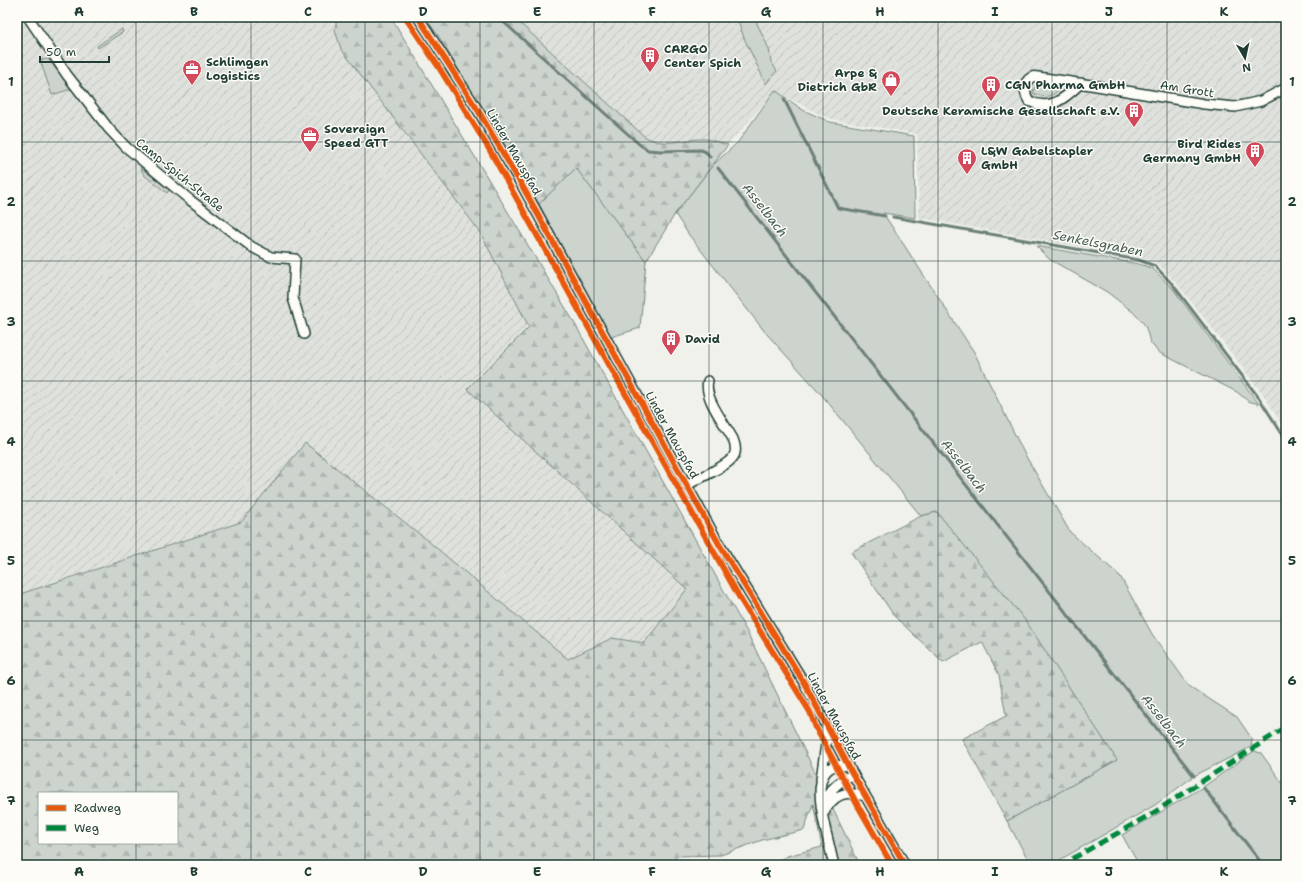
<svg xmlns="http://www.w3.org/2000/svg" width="1303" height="882" font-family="'Shantell Sans',sans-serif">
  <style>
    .industrial { fill: url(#industrial-furrows) }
    .green { fill: #cdd3cd; stroke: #768880 }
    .forest { fill: url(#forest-firs); stroke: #768880; fill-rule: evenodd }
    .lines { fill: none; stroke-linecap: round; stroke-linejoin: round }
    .stream { stroke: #6c8077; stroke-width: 3 }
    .minor-casing { stroke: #1f3d34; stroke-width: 12 }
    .minor { stroke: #fdfcf7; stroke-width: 9 }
    .quiet { stroke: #00873e; stroke-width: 5; stroke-dasharray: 10 5; stroke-linecap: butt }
    .cycleway-casing { stroke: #fdfcf7; stroke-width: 8 }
    .cycleway { stroke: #e8590c; stroke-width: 6 }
    .grid { fill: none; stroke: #1f3d34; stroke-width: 1; stroke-opacity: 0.55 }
    .labels { text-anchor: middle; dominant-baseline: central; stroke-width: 3; stroke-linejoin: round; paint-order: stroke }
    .poi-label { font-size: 12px; font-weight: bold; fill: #1f3d34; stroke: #fdfcf7; text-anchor: start }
    .street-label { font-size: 12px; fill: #1f3d34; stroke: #fdfcf7 }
    .water-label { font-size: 13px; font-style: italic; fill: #455e56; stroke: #fdfcf7 }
    .neatline { fill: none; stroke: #1f3d34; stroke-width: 1.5 }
    .grid-label { font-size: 13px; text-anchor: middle; font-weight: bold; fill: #1f3d34 }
  </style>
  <defs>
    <pattern id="industrial-furrows" width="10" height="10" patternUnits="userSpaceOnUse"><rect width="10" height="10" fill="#dfe2dc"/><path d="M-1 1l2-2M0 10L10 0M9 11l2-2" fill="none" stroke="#bfc3bd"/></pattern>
    <pattern id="forest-firs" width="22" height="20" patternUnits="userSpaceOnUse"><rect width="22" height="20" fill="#cdd3cd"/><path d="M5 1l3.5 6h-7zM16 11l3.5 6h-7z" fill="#b0b6b1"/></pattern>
  </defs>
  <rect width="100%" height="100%" fill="#f0f1eb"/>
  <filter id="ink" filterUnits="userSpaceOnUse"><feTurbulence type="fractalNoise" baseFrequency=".025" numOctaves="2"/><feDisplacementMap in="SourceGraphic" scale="8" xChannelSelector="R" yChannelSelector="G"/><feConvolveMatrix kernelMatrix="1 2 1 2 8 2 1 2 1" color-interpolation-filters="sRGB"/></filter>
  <g filter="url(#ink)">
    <path class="industrial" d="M 17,17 L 337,17 L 335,30 L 341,49 L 480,232 L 529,327 L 467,389 L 687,589 L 644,643 L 612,638 L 568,659 L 427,540 L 305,443 L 241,522 L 17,595 Z
      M 513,17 L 1286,17 L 1286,432 L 1264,396 L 1211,327 L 1177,284 L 1158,264 L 1141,257 L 919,218 L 917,134 L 841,121 L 828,118 L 815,112 L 775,91 L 728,145 L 705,139 L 681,141 L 668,143 L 652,141 L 644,136 L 619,115 Z"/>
    <path class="green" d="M 737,17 L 754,17 L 769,49 L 771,62 L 777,71 L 771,77 L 766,84 L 744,38 Z
      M 122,29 L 123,32 L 98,48 L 97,46 Z
      M 47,59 L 49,60 L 71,89 L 52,95 L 40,60 Z
      M 1043,84 L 1055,87 L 1058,90 C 1051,98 1042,98 1033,93 L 1034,88 Z
      M 775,90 L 803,110 L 830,122 L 914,136 L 915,218 L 883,213 L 974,352 L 1024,453 L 1070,532 L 1120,576 L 1152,634 L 1189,686 L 1237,717 L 1252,739 L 1251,747 L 1194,776 L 1155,805 L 1051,865 L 1031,865 L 1007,821 L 1116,760 L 937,512 L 921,516 L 821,394 L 765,332 L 689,235 L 675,214 L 712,166 L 738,142 Z
      M 140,167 L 169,190 L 167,193 L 144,175 Z
      M 576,167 L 646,261 L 640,328 L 611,337 L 539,204 Z
      M 1036,246 L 1139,264 L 1152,268 L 1173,289 L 1259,404 L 1248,401 L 1237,392 L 1158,352 L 1150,342 L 1145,325 L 1133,312 L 1107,292 L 1049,259 Z
      M 1254,751 L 1261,753 L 1286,788 L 1286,865 L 1139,865 L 1122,835 L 1203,787 Z"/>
    <path class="forest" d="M 337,17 L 391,17 L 571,317 L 747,632 L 860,865 L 770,865 L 787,856 L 822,847 L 813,804 L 804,830 L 762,840 L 721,855 L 676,856 L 675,865 L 17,865 L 17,595 L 241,522 L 305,443 L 427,540 L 568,659 L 612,638 L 644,643 L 687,589 L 467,389 L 529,327 L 480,232 L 341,49 L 335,30 ZM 39,793 L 177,793 L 177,843 L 39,843 Z
      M 425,17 L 513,17 L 644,136 C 664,148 681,139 703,139 C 711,139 720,143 728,145 L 675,214 L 646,261 L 576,168 L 539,204 L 439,37 Z
      M 937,512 L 1025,620 L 1117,760 L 1007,821 L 962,739 L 1006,716 L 999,675 L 982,642 L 943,662 L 895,617 L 851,552 L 921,516 Z"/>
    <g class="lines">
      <path class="stream" d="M 498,17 L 639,144 L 648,150 L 661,151 L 701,150 L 706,152 L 710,157
        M 784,99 L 838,208 L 885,216
        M 718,168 L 1194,776
        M 893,217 L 1139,260 L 1155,266 L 1173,285 L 1259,398 L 1286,440
        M 1203,787 L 1263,865"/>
      <g class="minor-casing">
        <path id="minor" d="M 28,17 L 67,75 L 109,129 L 126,147 L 190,200 L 252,247 L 271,257 L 295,259 L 293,298 L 304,334
          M 418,17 L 479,112 L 524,189 L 719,544 L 803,681 L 851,771 L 905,865
          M 1081,83 C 1066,97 1051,112 1029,101 C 1025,95 1022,82 1032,77 C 1034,76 1036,77 1038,77 L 1091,85 L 1204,104 L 1235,107 L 1261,101 L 1286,88
          M 687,485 C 697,479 728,466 733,457 C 737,452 735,444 733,439 C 725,424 703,397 708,381
          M 821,779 L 826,744 L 826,724
          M 828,806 C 839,791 849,792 865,796
          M 825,811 C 825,808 824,803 825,801 C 829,789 843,779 853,774
          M 834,865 C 831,854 829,843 826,832 C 821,809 808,759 849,766"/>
      </g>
      <use href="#minor" class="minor"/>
      <path class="quiet" d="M 1072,859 L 1153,813 L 1286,727"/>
      <g class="cycleway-casing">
        <path id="cycleway" d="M 405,17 L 438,66 L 489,149 L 626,395 L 742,602 L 810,712 L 816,728 L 858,806 L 892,865
          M 418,17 L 479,112 L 524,189 L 719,544 L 803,681 L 851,771 L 905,865"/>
      </g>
      <use href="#cycleway" class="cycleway"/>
    </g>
  </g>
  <path class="grid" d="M 136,17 L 136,793M 251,17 L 251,865M 365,17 L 365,865M 480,17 L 480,865M 594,17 L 594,865M 709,17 L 709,865M 823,17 L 823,865M 938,17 L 938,865M 1052,17 L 1052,865M 1167,17 L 1167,865M 17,142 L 1286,142M 17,261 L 1286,261M 17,381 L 1286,381M 17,501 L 1286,501M 17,621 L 1286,621M 17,740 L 1286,740M 136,843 L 136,865"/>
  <defs>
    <g id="building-pin" transform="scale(1)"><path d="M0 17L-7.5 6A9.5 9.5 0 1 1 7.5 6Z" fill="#d1495b" stroke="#fdfcf7"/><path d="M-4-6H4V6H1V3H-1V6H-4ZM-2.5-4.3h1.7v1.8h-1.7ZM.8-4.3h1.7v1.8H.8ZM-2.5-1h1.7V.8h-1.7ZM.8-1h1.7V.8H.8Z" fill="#fff"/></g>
    <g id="office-pin" transform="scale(1)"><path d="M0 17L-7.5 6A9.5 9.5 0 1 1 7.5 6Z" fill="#d1495b" stroke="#fdfcf7"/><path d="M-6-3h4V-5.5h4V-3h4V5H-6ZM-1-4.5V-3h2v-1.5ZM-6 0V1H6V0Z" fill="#fff"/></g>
    <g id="shop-pin" transform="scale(1)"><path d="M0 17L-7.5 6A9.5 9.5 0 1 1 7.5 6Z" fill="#d1495b" stroke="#fdfcf7"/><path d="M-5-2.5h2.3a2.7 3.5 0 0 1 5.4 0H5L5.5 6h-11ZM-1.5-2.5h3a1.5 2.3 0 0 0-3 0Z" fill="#fff"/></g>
  </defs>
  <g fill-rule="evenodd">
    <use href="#building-pin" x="650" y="56"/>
    <use href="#office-pin" x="192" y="69"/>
    <use href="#shop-pin" x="891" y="80"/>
    <use href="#building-pin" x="991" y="85"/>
    <use href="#building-pin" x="1134" y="111"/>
    <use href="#office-pin" x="310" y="136"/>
    <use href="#building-pin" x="1255" y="151"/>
    <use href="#building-pin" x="967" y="158"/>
    <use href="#building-pin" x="671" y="339"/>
  </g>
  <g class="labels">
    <g class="poi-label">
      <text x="664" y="49">CARGO<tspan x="664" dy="14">Center Spich</tspan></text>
      <text x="206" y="62">Schlimgen<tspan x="206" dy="14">Logistics</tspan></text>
      <text x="877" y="73" text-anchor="end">Arpe &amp;<tspan x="877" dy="14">Dietrich GbR</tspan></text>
      <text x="1005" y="85">CGN Pharma GmbH</text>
      <text x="1120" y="111" text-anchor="end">Deutsche Keramische Gesellschaft e.V.</text>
      <text x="324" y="129">Sovereign<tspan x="324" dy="14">Speed GTT</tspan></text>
      <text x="1241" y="144" text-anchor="end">Bird Rides<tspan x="1241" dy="14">Germany GmbH</tspan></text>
      <text x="981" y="151">L&amp;W Gabelstapler<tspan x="981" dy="14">GmbH</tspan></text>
      <text x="685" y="339">David</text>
    </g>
    <g class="street-label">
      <text transform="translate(1187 89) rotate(9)">Am Grott</text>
      <text transform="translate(514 152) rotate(60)">Linder Mauspfad</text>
      <text transform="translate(180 175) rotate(39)">Camp-Spich-Straße</text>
      <text transform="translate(672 435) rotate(61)">Linder Mauspfad</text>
      <text transform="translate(834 716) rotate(61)">Linder Mauspfad</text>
    </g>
    <g class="water-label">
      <text transform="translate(765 210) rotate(52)">Asselbach</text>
      <text transform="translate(1098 243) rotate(11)">Senkelsgraben</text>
      <text transform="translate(964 466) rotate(52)">Asselbach</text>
      <text transform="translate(1164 721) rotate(52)">Asselbach</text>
    </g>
  </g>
  <rect width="1303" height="882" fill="none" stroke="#fdfcf7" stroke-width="44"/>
  <rect x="38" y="792" width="140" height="52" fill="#fdfcf7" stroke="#a4b0a9"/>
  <rect x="46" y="805" width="20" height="6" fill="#e8590c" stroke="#a4b0a9"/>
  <text x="74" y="812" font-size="12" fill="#1f3d34">Radweg</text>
  <rect x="46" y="825" width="20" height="6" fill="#00873e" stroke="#a4b0a9"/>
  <text x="74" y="832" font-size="12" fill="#1f3d34">Weg</text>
  <g transform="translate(1245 58) rotate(171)" stroke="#fdfcf7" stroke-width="3" paint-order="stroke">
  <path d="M0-3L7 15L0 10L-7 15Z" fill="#1f3d34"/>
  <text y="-6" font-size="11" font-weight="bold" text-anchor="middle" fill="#1f3d34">N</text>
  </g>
  <path d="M40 56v6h69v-6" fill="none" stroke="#1f3d34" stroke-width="2"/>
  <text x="46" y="56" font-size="12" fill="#1f3d34" stroke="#fdfcf7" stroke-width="3" paint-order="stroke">50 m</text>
  <rect x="22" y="22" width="1259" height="838" class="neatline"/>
  <g class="grid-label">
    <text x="79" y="16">A</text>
    <text x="194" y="16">B</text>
    <text x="308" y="16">C</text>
    <text x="423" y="16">D</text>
    <text x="537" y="16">E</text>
    <text x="652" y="16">F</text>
    <text x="766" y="16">G</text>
    <text x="880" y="16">H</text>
    <text x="995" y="16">I</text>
    <text x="1109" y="16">J</text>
    <text x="1224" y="16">K</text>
    <text x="11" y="86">1</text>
    <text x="1292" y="86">1</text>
    <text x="11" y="206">2</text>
    <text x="1292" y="206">2</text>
    <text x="11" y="326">3</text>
    <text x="1292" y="326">3</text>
    <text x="11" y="446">4</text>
    <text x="1292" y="446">4</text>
    <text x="11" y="565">5</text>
    <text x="1292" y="565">5</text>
    <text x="11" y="685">6</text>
    <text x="1292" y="685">6</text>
    <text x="11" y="805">7</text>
    <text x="1292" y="805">7</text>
    <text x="79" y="876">A</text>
    <text x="194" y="876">B</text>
    <text x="308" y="876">C</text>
    <text x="423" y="876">D</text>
    <text x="537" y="876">E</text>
    <text x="652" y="876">F</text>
    <text x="766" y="876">G</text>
    <text x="880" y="876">H</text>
    <text x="995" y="876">I</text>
    <text x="1109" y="876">J</text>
    <text x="1224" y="876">K</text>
  </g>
</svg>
